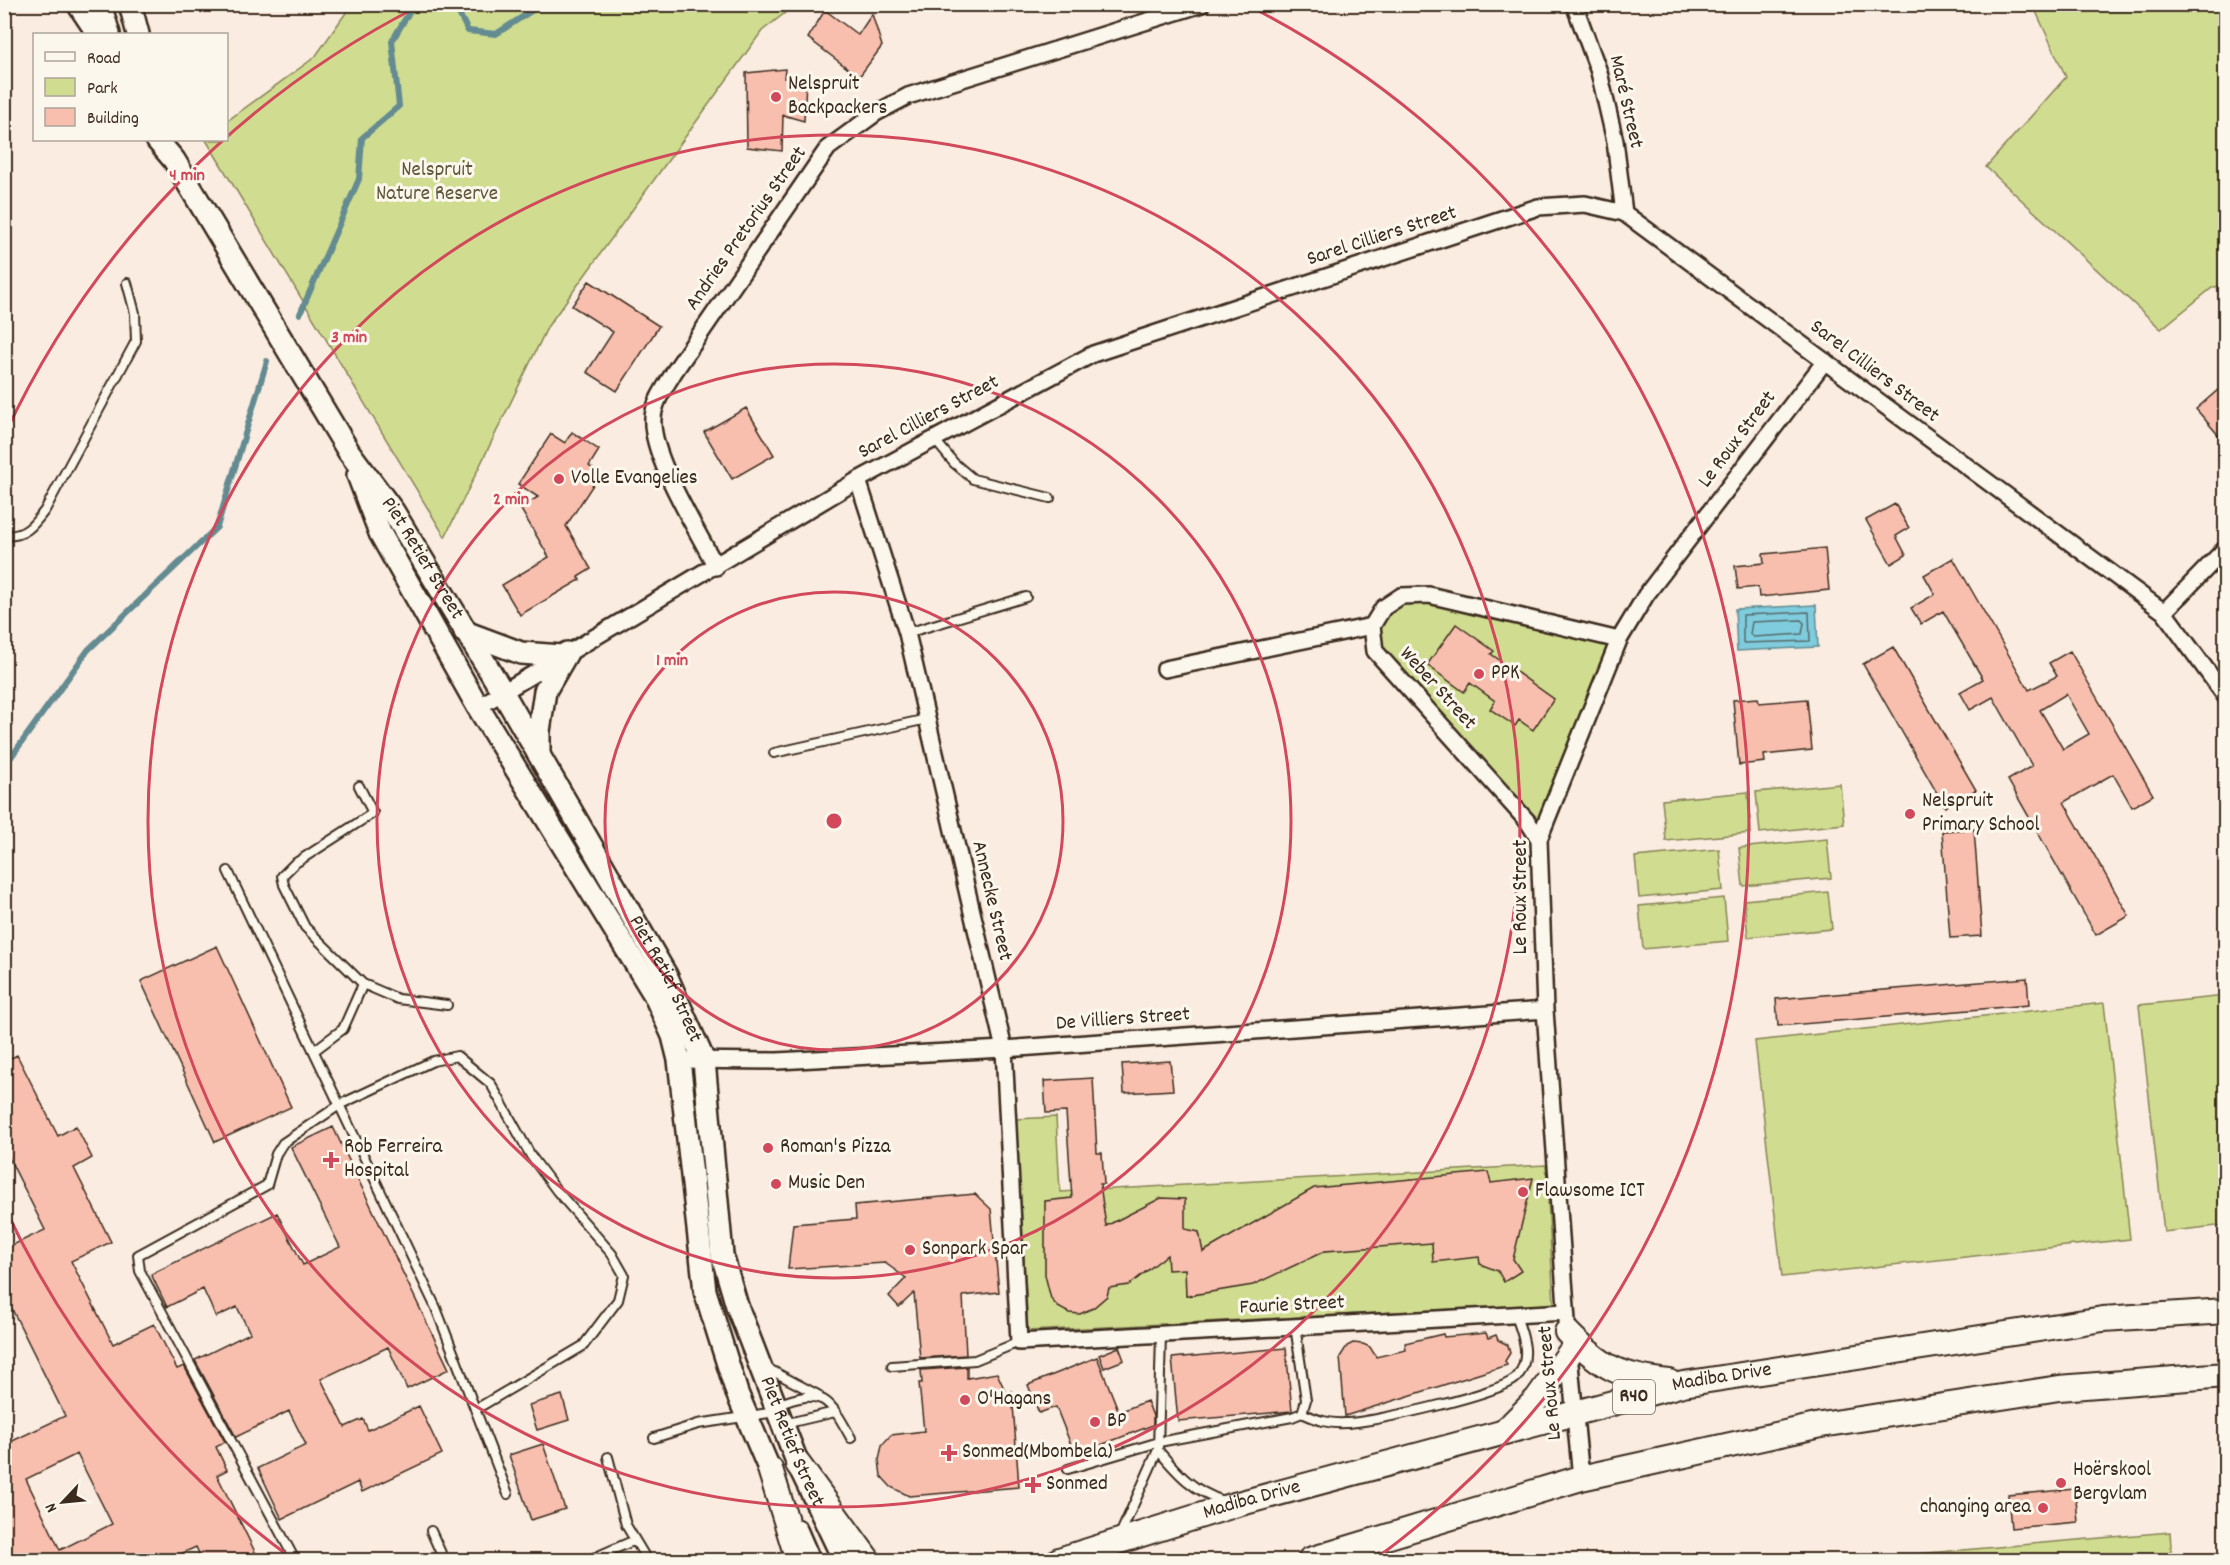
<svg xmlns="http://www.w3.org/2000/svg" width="2230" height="1565" font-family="Dekko,sans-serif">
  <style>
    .green { fill: #d0dc8f; stroke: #868356; stroke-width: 1.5 }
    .water { fill: #7eccdd; stroke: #638b91; stroke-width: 1.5 }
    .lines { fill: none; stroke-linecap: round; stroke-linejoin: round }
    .shore { stroke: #566b6a; stroke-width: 1.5 }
    .stream { stroke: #638b91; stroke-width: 6 }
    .building { fill: #f8bfae; stroke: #3b2a1e; stroke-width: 1.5; fill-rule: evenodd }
    .lane-casing { stroke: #3b2a1e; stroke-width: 12 }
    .street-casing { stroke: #3b2a1e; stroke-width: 20 }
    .secondary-casing { stroke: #3b2a1e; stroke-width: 26 }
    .primary-casing { stroke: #3b2a1e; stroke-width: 28 }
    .lane { stroke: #fbf7ec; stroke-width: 8 }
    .street { stroke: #fbf7ec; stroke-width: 15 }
    .secondary { stroke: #fbf7ec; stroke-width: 21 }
    .primary { stroke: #fbf7ec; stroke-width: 24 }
    .ring { fill: none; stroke: #d1495b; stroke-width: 3 }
    .poi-dot { fill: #d1495b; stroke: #fbf7ec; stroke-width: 2 }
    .labels { text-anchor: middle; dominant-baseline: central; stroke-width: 6; stroke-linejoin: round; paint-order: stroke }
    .shield { fill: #fbf7ec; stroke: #75685c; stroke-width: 1.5 }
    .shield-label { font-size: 20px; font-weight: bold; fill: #3b2a1e }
    .poi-label { font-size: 21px; fill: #3b2a1e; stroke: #fbf7ec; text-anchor: start }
    .street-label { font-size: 21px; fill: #3b2a1e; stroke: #fbf7ec }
    .park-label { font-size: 21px; fill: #60563a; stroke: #fbf7ec }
    .centre { fill: #d1495b; stroke: #fbf7ec; stroke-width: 3 }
    .ring-label { font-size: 18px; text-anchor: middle; font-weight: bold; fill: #d1495b; stroke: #fbf7ec; stroke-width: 6; stroke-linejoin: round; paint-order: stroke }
  </style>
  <rect width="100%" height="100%" fill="#faece0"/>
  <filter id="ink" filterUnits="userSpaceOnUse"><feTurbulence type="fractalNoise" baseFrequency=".0167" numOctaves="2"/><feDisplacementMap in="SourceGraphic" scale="12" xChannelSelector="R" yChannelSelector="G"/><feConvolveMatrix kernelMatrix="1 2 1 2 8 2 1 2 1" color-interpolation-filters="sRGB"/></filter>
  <g filter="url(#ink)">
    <path class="green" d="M 352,4 L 795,5 L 762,31 L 548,326 L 445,537 L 206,140 L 226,140 L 227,121 L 315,57 Z
      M 2033,5 L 2225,5 L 2225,284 L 2212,288 L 2161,329 L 1986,167 L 2066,77 Z
      M 1401,596 L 1619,640 L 1539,839 L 1375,651 L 1383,608 Z
      M 1840,784 L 1844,824 L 1760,833 L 1756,792 Z
      M 1748,792 L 1751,833 L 1666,841 L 1662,800 Z
      M 1827,839 L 1831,878 L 1743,886 L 1739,848 Z
      M 1719,849 L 1723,890 L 1639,898 L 1635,857 Z
      M 1828,892 L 1832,929 L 1748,937 L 1744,900 Z
      M 1724,898 L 1728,941 L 1643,949 L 1639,906 Z
      M 2225,996 L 2225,1225 L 2164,1232 L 2139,1005 Z
      M 2104,1003 L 2130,1239 L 1782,1277 L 1755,1041 Z
      M 1056,1117 L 1060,1192 L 1546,1165 L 1554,1304 L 1028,1331 L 1016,1119 Z
      M 2170,1532 L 2172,1560 L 1906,1560 L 1905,1555 Z"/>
    <path class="water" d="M 1816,605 L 1818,647 L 1737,651 L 1735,609 Z"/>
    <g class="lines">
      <path class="shore" d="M 1809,612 L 1810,641 L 1743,643 L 1743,615 Z
        M 1801,620 L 1804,623 L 1802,634 L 1753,637 L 1750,634 L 1752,622 Z"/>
      <path class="stream" d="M 454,4 L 468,31 L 496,34 L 542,4
        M 300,314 L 359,179 L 362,138 L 399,106 L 392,41 L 414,4
        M 4,767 L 88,650 L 217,527 L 267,361"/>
    </g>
    <path class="building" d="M 825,10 L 858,35 L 872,14 L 882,46 L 859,77 L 808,38 Z
      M 785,69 L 784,78 L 806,80 L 804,121 L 783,115 L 782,151 L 747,147 L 746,73 Z
      M 589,281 L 659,326 L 617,391 L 587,372 L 613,332 L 572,306 Z
      M 2226,383 L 2226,444 L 2196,409 Z
      M 746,408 L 774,455 L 732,479 L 704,432 Z
      M 572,432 L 599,450 L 589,466 L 600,474 L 566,526 L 591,569 L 578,577 L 580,580 L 520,615 L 502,585 L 549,557 L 520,508 L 538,497 L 518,484 L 551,434 L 565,443 Z
      M 1895,504 L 1909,528 L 1896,536 L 1906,555 L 1891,564 L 1866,520 Z
      M 1825,548 L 1829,590 L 1759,597 L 1758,587 L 1738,589 L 1735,566 L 1764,563 L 1763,554 Z
      M 1953,558 L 2029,690 L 2057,676 L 2049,663 L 2070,651 L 2153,795 L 2132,807 L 2113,774 L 2064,802 L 2129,916 L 2096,935 L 2008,780 L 2032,766 L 1993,697 L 1970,710 L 1960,692 L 1983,679 L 1943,611 L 1921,624 L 1911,608 L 1935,594 L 1924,575 ZM 2066,694 L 2089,734 L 2063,749 L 2040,710 Z
      M 1456,624 L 1494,651 L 1491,654 L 1554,699 L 1533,730 L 1519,720 L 1515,726 L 1490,709 L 1495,701 L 1470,683 L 1464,692 L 1427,665 Z
      M 1893,647 L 1976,790 L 1945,807 L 1863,664 Z
      M 1758,698 L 1759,703 L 1807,699 L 1812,750 L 1764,755 L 1765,762 L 1739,765 L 1733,700 Z
      M 1974,829 L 1982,936 L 1950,938 L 1942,831 Z
      M 217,946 L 291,1107 L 215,1142 L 141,981 Z
      M 2027,978 L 2029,1005 L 1778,1026 L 1776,999 Z
      M 17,1055 L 58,1136 L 76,1126 L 92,1158 L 74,1168 L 111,1242 L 71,1261 L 113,1344 L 154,1324 L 177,1369 L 184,1366 L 225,1442 L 216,1447 L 227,1470 L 217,1475 L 259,1560 L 202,1560 L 196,1547 L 167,1560 L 10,1560 L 4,1548 L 4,1445 L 65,1416 L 4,1293 L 4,1249 L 45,1230 L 4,1148 L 4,1062 ZM 77,1454 L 112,1524 L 60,1550 L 26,1479 Z
      M 1170,1061 L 1173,1090 L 1124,1093 L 1122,1064 Z
      M 1093,1078 L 1097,1153 L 1102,1153 L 1104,1184 L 1100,1184 L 1106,1226 L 1161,1198 L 1185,1199 L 1185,1229 L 1199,1232 L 1203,1252 L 1314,1188 L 1488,1172 L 1491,1183 L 1533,1178 L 1513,1259 L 1521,1271 L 1504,1282 L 1498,1271 L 1480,1264 L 1479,1257 L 1433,1262 L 1432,1243 L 1325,1251 L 1253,1285 L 1186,1296 L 1185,1269 L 1168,1270 L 1167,1255 L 1129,1285 L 1109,1288 L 1107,1296 L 1093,1308 L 1080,1314 L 1069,1313 L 1058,1307 L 1051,1299 L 1045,1275 L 1045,1201 L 1072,1198 L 1066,1112 L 1046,1113 L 1044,1081 Z
      M 333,1127 L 449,1369 L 407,1389 L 388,1347 L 321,1379 L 345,1427 L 363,1419 L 368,1430 L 419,1406 L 442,1454 L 362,1492 L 358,1482 L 282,1519 L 258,1468 L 306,1445 L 289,1411 L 236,1437 L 195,1360 L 250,1333 L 237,1307 L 216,1317 L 203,1289 L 167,1307 L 151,1274 L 277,1213 L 303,1265 L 340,1247 L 291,1147 Z
      M 975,1194 L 991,1209 L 999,1292 L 963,1296 L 966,1355 L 920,1358 L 914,1293 L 899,1307 L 889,1296 L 906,1278 L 885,1263 L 788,1269 L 793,1224 L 856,1219 L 855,1205 Z
      M 1486,1333 L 1488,1338 L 1496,1335 L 1498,1340 L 1508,1345 L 1510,1353 L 1505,1361 L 1507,1365 L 1345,1416 L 1340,1357 L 1347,1346 L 1353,1343 L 1363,1344 L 1370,1347 L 1376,1357 L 1406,1350 L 1405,1343 L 1443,1334 L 1444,1337 Z
      M 1119,1347 L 1124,1360 L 1104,1368 L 1099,1355 Z
      M 1286,1348 L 1292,1411 L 1178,1421 L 1172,1358 Z
      M 1097,1357 L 1119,1412 L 1147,1401 L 1153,1416 L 1153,1425 L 1075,1455 L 1056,1407 L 1039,1413 L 1028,1385 Z
      M 967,1367 L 967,1378 L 997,1373 L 1006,1393 L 1012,1391 L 1019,1487 L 909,1496 L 891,1487 L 881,1476 L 879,1460 L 882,1445 L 891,1435 L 924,1431 L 919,1383 L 922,1383 L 921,1370 Z
      M 562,1395 L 569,1420 L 537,1430 L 529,1405 Z
      M 543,1444 L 565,1509 L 531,1520 L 509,1455 Z
      M 2075,1489 L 2078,1522 L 2011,1528 L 2008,1495 Z"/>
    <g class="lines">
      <g class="lane-casing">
        <path id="lane" d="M 934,439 L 954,463 L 973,479 L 1050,498
          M 4,535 C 24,538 34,525 45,510 L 136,341 L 135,313 L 127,283
          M 907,633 L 1026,597
          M 774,753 L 927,719
          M 359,786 L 373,813 L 294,864 L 282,876 L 284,885 L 305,927 L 363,984 L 398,999 L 447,1005
          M 228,871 L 436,1308 L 508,1494
          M 315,1050 L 343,1029 L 363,984
          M 892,1366 L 975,1360 L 1019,1342
          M 765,1367 L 818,1395
          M 777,1405 C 823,1387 829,1398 851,1438
          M 1302,1413 C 1317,1420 1329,1424 1345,1423 C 1371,1423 1504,1393 1517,1377 C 1532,1358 1523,1335 1516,1316
          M 784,1424 L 835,1412
          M 654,1438 L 698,1424 L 775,1412
          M 1158,1450 C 1178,1474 1193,1491 1224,1501
          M 608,1457 L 626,1525 L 647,1560
          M 1068,1469 L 1159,1442 L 1292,1417 L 1302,1413 L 1306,1400 L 1295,1326
          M 431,1531 L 444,1560
          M 1119,1537 L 1158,1450 L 1161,1334
          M 295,1560 L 140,1271 L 138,1255 L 267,1185 L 276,1154 L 283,1143 L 341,1104 L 433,1061 L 457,1056 L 491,1084 L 531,1156 L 557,1191 L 612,1254 L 624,1275 L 618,1300 L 583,1346 L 476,1409
          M 589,1560 L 635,1540"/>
      </g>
      <g class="street-casing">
        <path id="street" d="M 1574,4 L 1599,72 L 1615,141 L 1624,213
          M 858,480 L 907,633 L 1004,1049 L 1019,1342 L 1566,1312
          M 716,567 C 698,531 650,456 653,418 C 654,401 666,386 674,372 L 828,148 L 876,113 L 908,96 L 1202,4
          M 2164,612 L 2226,548
          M 1165,669 L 1372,626
          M 478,707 L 858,480 L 1093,354 L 1538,207 L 1585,204 L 1624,213 L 2164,612 L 2226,697
          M 1539,839 L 1528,822 L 1375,651 L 1372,626 L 1383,608 L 1401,596 L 1429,595 L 1619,640
          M 679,1060 L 777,1061 L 1004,1049 L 1545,1010
          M 1567,1321 L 1545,1010 L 1539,839 L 1619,640 L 1646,595 L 1825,361
          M 1569,1354 L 1581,1478"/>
      </g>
      <g class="secondary-casing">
        <g id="secondary">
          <path d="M 78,4 L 98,34"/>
          <path d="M 100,4 L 109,34"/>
          <path d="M 130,4 L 138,34"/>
          <path id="s1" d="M 157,140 L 174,160 L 349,452 L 393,511 L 502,691 L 666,975 L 704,1061 L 722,1255 L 737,1306 L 798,1464 L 844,1560"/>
          <path d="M 358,475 L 380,533 L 478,707 L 654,994 L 673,1036 L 679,1060 L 705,1291 L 737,1393 L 776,1485"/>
          <path d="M 465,632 L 521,653 L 562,656"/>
          <path d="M 539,754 L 539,731 L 545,691 L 567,653"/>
          <path d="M 796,1530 L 809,1560"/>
        </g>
      </g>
      <g class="primary-casing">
        <g id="primary">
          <path d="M 1567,1332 C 1603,1369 1619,1376 1669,1382"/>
          <path d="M 1507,1429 L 1537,1399 L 1569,1354"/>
          <path d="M 798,1464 L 868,1560"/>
          <path d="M 770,1469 L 795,1550 L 795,1560"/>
          <path id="s2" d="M 1059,1560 L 1234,1505 L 1683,1384 L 2103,1319 L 2226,1311"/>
          <path d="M 1310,1560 L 1581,1478 L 1821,1425 L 2059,1388 L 2226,1375"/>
        </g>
      </g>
      <use href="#lane" class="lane"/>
      <use href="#street" class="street"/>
      <use href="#secondary" class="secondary"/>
      <use href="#primary" class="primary"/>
    </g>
  </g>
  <g class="ring">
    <circle cx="834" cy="821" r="229"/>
    <circle cx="834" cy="821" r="457"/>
    <circle cx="834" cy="821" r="686"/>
    <path d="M290 1557A915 915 0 0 1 5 1208M5 434A915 915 0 0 1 419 6M1249 6A915 915 0 0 1 1378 1557"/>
  </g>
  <g class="poi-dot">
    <circle cx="776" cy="97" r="6"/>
    <circle cx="559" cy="479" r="6"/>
    <circle cx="1479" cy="674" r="6"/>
    <circle cx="1910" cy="814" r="6"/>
    <circle cx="768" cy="1148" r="6"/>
    <path d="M328 1151h6v6h6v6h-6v6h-6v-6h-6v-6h6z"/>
    <circle cx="776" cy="1184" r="6"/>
    <circle cx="1523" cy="1192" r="6"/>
    <circle cx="910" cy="1250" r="6"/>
    <circle cx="965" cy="1400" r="6"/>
    <circle cx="1095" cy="1422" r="6"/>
    <path d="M946 1444h6v6h6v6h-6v6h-6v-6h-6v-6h6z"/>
    <circle cx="2061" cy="1483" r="6"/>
    <path d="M1030 1476h6v6h6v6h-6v6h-6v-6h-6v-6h6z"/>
    <circle cx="2043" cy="1508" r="6"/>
  </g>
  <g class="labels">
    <rect class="shield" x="1613" y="1380" width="42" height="34" rx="4.5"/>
    <g class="shield-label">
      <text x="1634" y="1397">R40</text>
    </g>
    <g class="poi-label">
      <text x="788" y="85">Nelspruit<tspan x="788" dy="24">Backpackers</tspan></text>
      <text x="571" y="479">Volle Evangelies</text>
      <text x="1491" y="674">PPK</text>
      <text x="1922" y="802">Nelspruit<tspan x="1922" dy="24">Primary School</tspan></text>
      <text x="344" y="1148">Rob Ferreira<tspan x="344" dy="24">Hospital</tspan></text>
      <text x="780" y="1148">Roman's Pizza</text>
      <text x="788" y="1184">Music Den</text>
      <text x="1535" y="1192">Flawsome ICT</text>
      <text x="922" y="1250">Sonpark Spar</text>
      <text x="977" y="1400">O'Hagans</text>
      <text x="1107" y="1422">BP</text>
      <text x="962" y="1453">Sonmed(Mbombela)</text>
      <text x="2073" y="1471">Hoërskool<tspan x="2073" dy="24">Bergvlam</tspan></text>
      <text x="1046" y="1485">Sonmed</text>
      <text x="2031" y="1508" text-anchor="end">changing area</text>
    </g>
    <g class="street-label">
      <text transform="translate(1625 102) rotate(77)">Maré Street</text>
      <text transform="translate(747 229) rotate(-55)">Andries Pretorius Street</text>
      <text transform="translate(1382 237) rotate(-18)">Sarel Cilliers Street</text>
      <text transform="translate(1874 372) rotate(37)">Sarel Cilliers Street</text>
      <text transform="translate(929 418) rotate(-28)">Sarel Cilliers Street</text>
      <text transform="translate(1738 440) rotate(-53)">Le Roux Street</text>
      <text stroke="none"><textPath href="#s1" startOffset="496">Piet Retief Street</textPath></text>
      <text transform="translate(1437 689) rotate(48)">Weber Street</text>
      <text transform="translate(1522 897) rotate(-90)">Le Roux Street</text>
      <text transform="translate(991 901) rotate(77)">Annecke Street</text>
      <text stroke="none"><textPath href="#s1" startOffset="982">Piet Retief Street</textPath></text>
      <text transform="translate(1123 1020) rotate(-4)">De Villiers Street</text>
      <text transform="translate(1292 1306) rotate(-3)">Faurie Street</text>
      <text stroke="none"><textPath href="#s2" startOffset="688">Madiba Drive</textPath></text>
      <text transform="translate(1551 1383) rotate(-95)">Le Roux Street</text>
      <text stroke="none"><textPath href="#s1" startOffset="1467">Piet Retief Street</textPath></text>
      <text stroke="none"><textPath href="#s2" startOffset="202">Madiba Drive</textPath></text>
    </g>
    <g class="park-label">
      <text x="437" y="171">Nelspruit<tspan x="437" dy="24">Nature Reserve</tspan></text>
    </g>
  </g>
  <circle cx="834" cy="821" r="9" class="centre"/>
  <g class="ring-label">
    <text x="187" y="180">4 min</text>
    <text x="349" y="342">3 min</text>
    <text x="511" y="504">2 min</text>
    <text x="672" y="665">1 min</text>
  </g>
  <rect width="2230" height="1565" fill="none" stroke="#fbf7ec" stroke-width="24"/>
  <rect x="12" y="12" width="2206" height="1541" fill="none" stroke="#3b2a1e" stroke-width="2" filter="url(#ink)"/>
  <rect x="33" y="33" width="195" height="108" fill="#fbf7ec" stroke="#aea59a" stroke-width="1.5"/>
  <rect x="45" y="52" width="30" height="9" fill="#fbf7ec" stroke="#aea59a" stroke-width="1.5"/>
  <text x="87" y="63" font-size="18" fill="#3b2a1e">Road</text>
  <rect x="45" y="78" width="30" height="18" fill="#d0dc8f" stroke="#aea59a" stroke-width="1.5"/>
  <text x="87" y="93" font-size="18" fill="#3b2a1e">Park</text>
  <rect x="45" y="108" width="30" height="18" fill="#f8bfae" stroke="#aea59a" stroke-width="1.5"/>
  <text x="87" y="123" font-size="18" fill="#3b2a1e">Building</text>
  <g transform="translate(63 1502) rotate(244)" stroke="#fbf7ec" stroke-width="4.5" paint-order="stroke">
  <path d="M0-4.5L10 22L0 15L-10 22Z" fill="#3b2a1e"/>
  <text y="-9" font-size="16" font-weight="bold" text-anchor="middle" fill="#3b2a1e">N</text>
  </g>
</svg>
